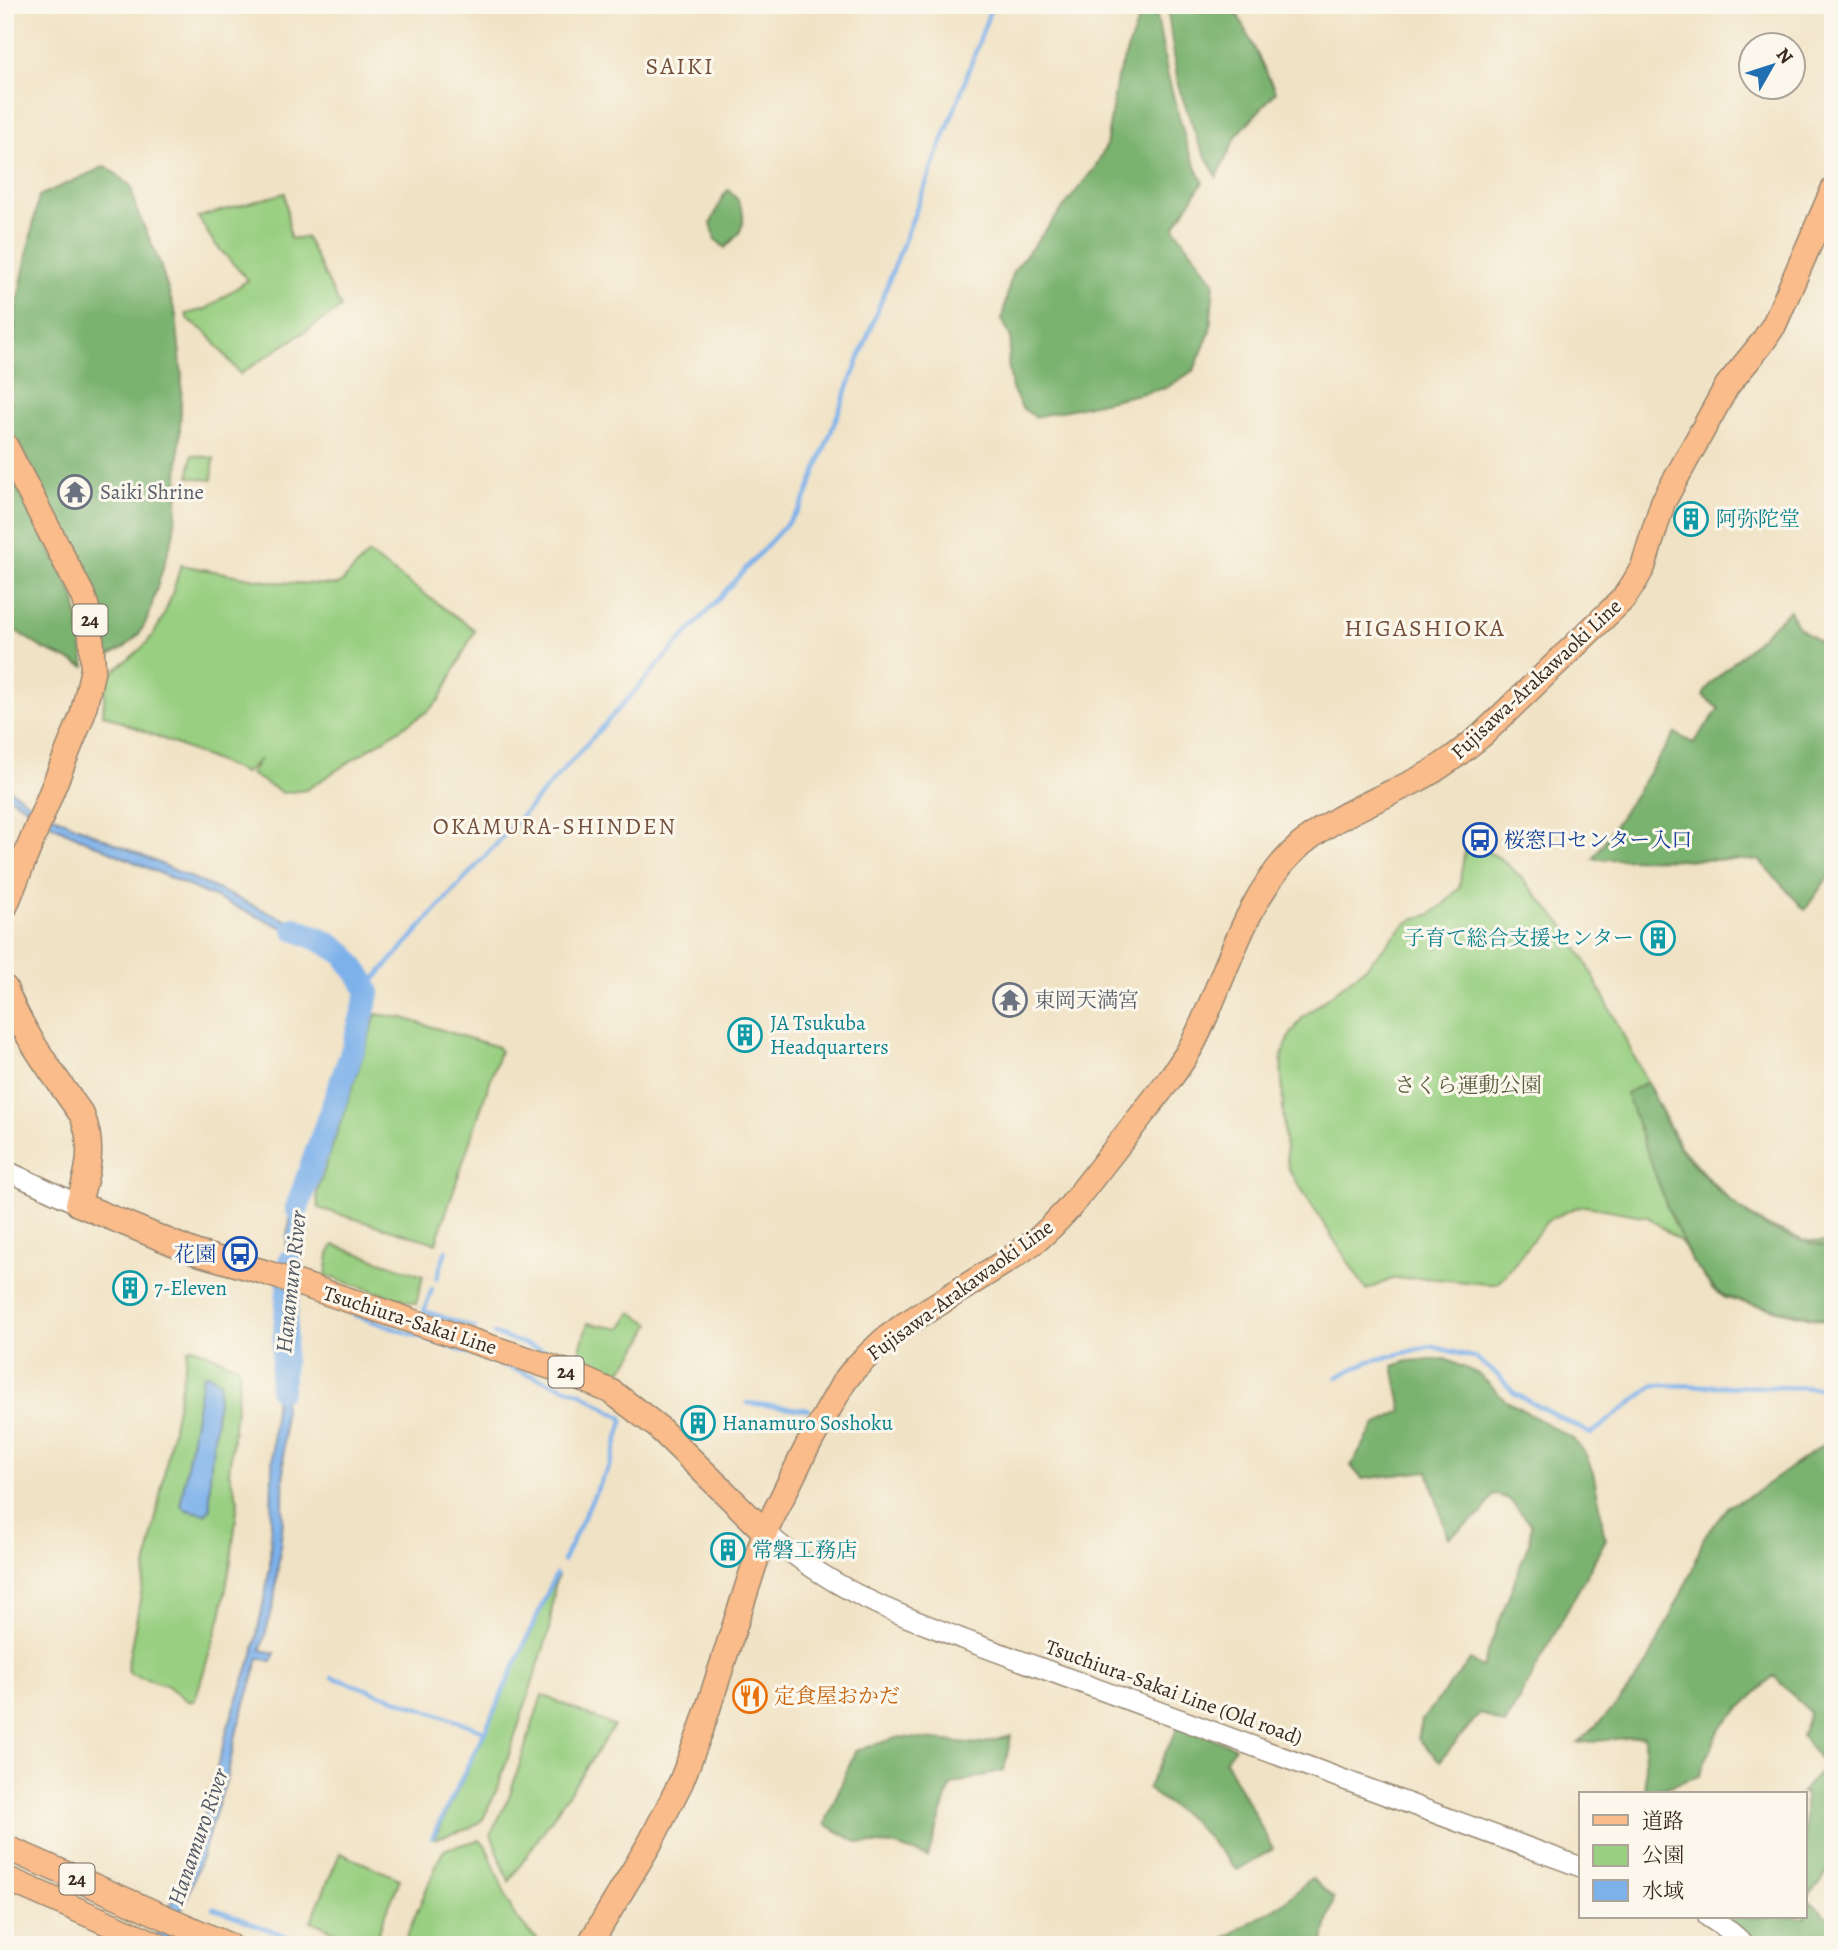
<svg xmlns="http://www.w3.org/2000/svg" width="1838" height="1950" font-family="Alegreya,'Noto Serif JP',serif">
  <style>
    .green { fill: #98cf81; stroke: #6a7c50; stroke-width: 2 }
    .forest { fill: #7ab26f; stroke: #5a6e46; stroke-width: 2 }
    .water { fill: #7db1ea; stroke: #5c6e84; stroke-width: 2 }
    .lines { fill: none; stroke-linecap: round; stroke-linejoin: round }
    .stream { stroke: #7db1ea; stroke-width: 4.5 }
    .river { stroke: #7db1ea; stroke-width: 24 }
    .minor-casing { stroke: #968671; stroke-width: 22 }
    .major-casing { stroke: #968671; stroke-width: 27 }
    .minor { stroke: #fff; stroke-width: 19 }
    .major { stroke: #f9bc8a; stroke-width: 24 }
    .labels { text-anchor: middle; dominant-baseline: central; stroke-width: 6; stroke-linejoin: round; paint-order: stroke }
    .shield { fill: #fbf7ec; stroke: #75685c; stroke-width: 2 }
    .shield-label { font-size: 19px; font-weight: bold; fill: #3b2a1e }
    .worship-label { font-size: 21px; fill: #5b616d; stroke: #fbf7ec; text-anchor: start }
    .culture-label { font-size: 21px; fill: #0d838f; stroke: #fbf7ec; text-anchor: start }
    .street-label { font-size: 21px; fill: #3b2a1e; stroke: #fbf7ec }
    .transit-label { font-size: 21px; fill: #164399; stroke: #fbf7ec; text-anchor: start }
    .park-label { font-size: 21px; fill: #575c3c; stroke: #fbf7ec }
    .food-label { font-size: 21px; fill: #c56008; stroke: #fbf7ec; text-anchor: start }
    .neighbourhood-label { font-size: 23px; letter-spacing: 2px; fill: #734f3c; stroke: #fbf7ec }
    .water-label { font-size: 23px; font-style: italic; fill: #525965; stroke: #fbf7ec }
    .quarter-label { font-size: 24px; letter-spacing: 2px; fill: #734f3c; stroke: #fbf7ec }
  </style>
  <rect width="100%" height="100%" fill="#fbf7ec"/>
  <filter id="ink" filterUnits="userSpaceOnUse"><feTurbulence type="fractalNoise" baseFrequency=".0143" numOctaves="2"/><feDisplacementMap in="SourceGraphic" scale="14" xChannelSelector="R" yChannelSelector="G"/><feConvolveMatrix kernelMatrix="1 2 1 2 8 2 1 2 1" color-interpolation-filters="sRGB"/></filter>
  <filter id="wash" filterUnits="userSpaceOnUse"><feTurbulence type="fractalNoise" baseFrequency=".00686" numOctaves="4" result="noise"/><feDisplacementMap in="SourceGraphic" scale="28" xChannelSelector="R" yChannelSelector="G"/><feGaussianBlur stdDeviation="1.57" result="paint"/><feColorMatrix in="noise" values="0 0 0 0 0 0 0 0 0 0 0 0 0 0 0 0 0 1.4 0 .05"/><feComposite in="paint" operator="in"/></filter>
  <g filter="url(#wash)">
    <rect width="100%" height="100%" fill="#f0e2c4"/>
    <path class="green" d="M 285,193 L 290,239 L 306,237 L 341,308 L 240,374 L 207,333 L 188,320 L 186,314 L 206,309 L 248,280 L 214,243 L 198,217 Z
      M 192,455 L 214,458 L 212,480 L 189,477 Z
      M 368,554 L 475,630 L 440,699 L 428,711 L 306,790 L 283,793 L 250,774 L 260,759 L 245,773 L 103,714 C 104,702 104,682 113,672 C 124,661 139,653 149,640 C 166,619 173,590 181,565 L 272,582 L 339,585 Z
      M 1466,841 L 1500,858 L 1520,876 L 1563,925 L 1586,962 L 1679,1145 L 1706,1176 L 1736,1206 L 1765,1225 L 1803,1240 L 1833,1244 L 1833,1323 L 1725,1298 L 1712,1289 L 1681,1242 L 1648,1217 L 1587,1206 L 1575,1208 L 1548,1220 L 1505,1276 L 1496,1284 L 1486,1284 L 1427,1278 L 1392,1279 L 1366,1290 L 1288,1168 L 1284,1132 L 1281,1058 L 1289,1037 L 1302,1018 L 1366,967 L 1404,925 L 1415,918 L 1429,915 L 1443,905 L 1459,888 Z
      M 376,1014 L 403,1018 L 498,1047 L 500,1051 L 436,1243 L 318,1208 L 317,1192 C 336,1133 358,1074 376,1014 Z
      M 334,1245 L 423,1276 L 416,1304 L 326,1276 L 329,1254 Z
      M 631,1312 L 651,1324 C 641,1345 629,1362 613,1379 L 589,1370 L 578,1355 L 588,1323 L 621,1329 Z
      M 193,1347 L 237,1366 L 240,1372 L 229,1473 L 238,1500 L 231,1561 L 221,1616 L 195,1700 L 189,1702 L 166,1685 L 130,1674 L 127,1668 L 188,1349 Z
      M 557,1575 L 558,1576 L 555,1584 L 549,1632 L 499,1785 L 483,1819 L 471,1828 L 434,1839 L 486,1731 Z
      M 542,1695 L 614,1726 L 509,1882 L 491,1834 L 509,1797 Z
      M 479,1840 L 486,1846 L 513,1913 L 527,1930 L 544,1945 L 403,1945 L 442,1852 L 446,1849 Z
      M 340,1853 L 400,1879 L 373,1945 L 367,1945 L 311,1921 Z"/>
    <path class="forest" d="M 1144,5 L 1155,5 L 1167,73 L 1188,149 L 1203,182 L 1174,227 L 1214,282 L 1210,332 L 1194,370 L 1166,388 L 1035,417 L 1022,408 L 1012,389 L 1008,363 L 1011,338 L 1002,319 L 1012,273 L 1096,166 L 1106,146 L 1117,78 Z
      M 1167,5 L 1233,5 L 1276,92 L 1237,135 L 1217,177 L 1199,144 L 1178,85 Z
      M 106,166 L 131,186 L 136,209 L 158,258 L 176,315 L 182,377 L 177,507 L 173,536 L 147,620 L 139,634 L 124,648 L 110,655 L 102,657 L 103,627 L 95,590 L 10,426 L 16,309 L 39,196 Z
      M 728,190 C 740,199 748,216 740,231 C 737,237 729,243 725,248 L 715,239 L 711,223 L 722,198 Z
      M 10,474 L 75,598 L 85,667 L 42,648 L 13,629 L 5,589 L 6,477 Z
      M 1790,610 L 1796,625 L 1833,652 L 1833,870 L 1805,910 L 1759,860 L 1593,859 L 1675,733 L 1693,743 L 1719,709 L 1703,696 L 1709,685 Z
      M 1647,1082 C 1657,1103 1666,1127 1678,1146 C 1687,1159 1700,1172 1711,1183 C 1750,1222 1777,1238 1833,1248 L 1833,1321 L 1735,1300 L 1717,1292 L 1691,1260 L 1667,1207 L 1626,1093 Z
      M 1445,1359 L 1479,1374 L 1505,1400 L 1572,1438 L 1585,1453 L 1593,1473 L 1600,1506 L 1603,1530 L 1606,1539 L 1505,1725 L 1480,1713 L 1440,1761 L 1418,1739 L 1422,1720 L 1470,1660 L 1482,1667 L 1530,1540 L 1531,1524 L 1509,1499 L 1494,1494 L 1481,1514 L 1448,1538 L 1428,1471 L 1362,1479 L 1351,1466 L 1375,1425 L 1402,1411 L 1393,1366 L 1408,1361 Z
      M 1833,1441 L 1833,1866 L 1806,1899 L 1833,1921 L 1833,1945 L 1757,1945 L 1732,1924 L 1721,1917 L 1805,1917 L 1805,1794 L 1800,1794 L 1825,1766 L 1802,1736 L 1810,1713 L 1774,1676 L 1721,1726 L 1699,1776 L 1646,1794 L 1644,1736 L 1578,1743 L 1616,1706 L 1648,1662 L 1692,1571 L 1704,1537 L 1729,1506 L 1756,1492 L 1824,1444 Z
      M 1179,1726 L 1235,1747 L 1225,1760 L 1273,1849 L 1237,1870 L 1191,1820 L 1147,1789 Z
      M 1011,1736 L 1004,1770 L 951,1785 L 928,1857 L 893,1845 L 858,1843 L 825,1824 L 855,1751 L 899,1737 L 981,1744 Z
      M 1311,1878 L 1334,1898 L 1322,1945 L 1212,1945 L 1284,1903 Z"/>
    <path class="water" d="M 5,786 L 31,804 L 58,818 L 326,938 L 322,945 L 80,838 L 54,826 L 5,794 Z
      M 302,1175 L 311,1178 L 301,1212 L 295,1253 L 285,1288 L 283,1521 L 274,1602 L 261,1650 L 275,1653 L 272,1661 L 259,1658 L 237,1730 L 227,1777 L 202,1856 L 189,1893 L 165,1945 L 152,1945 L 178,1889 L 199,1833 L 229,1724 L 253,1654 L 264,1600 L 270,1568 L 273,1428 L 285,1288 L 287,1235 L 292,1210 Z
      M 207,1374 L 220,1381 L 210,1474 L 210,1509 L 205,1514 L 187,1510 L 182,1507 L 181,1502 L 202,1379 L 203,1375 Z"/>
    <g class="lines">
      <path class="stream" d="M 368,993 L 374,980 L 429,918 L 799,510 L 806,497 L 960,95 L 992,5
        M 437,1278 L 446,1250
        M 432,1289 L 424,1311 L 475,1328
        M 354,1315 L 471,1354 L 581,1393 L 622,1418 L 623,1421 L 611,1463 L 598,1487 L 563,1561
        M 494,1334 L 552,1353
        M 587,1362 L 617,1373
        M 1337,1377 L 1367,1362 L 1431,1346 L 1476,1358 L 1500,1377 L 1514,1393 L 1591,1434 L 1654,1385 L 1833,1388
        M 747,1403 L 809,1410
        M 332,1677 L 485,1731
        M 432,1838 L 485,1731 L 556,1574
        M 213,1908 L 308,1945"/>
      <path class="river" d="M 295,929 L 325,942 L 344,954 L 362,979 L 368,993 L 354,1046 L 297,1208
        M 281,1389 L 290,1261"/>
    </g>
  </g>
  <g filter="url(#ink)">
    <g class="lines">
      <g class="minor-casing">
        <path id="minor" d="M 5,1170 L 78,1204
          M 765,1532 C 800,1562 839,1587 881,1606 C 907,1618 935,1628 962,1639 L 1581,1867
          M 1708,1917 L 1731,1932 L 1746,1945"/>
      </g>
      <g class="major-casing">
        <path id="major" d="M 5,445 L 83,596 L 90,618 L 93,668 L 88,691 L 82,716 L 5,907
          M 5,988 C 23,1035 54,1075 82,1115 C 95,1146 88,1174 78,1204 L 197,1253 L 264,1272 L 569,1373 L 612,1392 L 658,1427 L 765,1532
          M 5,1847 L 228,1945
          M 5,1878 L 158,1945
          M 589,1945 L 650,1843 L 681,1782 L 701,1730 L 765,1532 L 806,1449 L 844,1382 L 854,1369 L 884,1340 L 904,1325 L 1008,1260 L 1037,1240 L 1052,1226 L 1069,1208 L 1169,1080 C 1180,1065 1190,1051 1197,1035 C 1226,975 1245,899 1293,852 C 1326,819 1376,801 1417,780 C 1441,768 1462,751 1482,735 L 1623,599 L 1634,583 L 1643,567 L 1663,502 L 1727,386 L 1762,343 L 1774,325 L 1833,190"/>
      </g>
      <use href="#minor" class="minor"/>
      <use href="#major" class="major"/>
    </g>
  </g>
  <defs>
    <g id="temple-ring" transform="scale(1.75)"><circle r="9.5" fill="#fbf7ec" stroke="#6b7280" stroke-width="1.5"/><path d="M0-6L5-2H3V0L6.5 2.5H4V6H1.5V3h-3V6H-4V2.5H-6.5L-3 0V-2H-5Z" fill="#6b7280"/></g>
    <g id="building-ring" transform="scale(1.75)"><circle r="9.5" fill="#fbf7ec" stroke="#0f9aa8" stroke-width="1.5"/><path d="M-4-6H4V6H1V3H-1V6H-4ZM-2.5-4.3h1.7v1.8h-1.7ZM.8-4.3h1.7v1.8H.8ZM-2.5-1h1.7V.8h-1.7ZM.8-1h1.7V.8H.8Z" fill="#0f9aa8"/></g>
    <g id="bus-ring" transform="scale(1.75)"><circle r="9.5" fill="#fbf7ec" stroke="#1a4fb4" stroke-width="1.5"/><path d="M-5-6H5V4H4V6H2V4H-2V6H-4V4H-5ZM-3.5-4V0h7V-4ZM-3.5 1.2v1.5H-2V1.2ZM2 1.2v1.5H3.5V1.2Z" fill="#1a4fb4"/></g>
    <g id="restaurant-ring" transform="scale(1.75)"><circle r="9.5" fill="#fbf7ec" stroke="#e8710a" stroke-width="1.5"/><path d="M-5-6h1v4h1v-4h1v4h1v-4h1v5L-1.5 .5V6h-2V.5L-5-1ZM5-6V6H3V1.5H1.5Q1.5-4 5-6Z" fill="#e8710a"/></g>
  </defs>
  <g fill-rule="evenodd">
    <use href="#temple-ring" x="75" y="492"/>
    <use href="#building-ring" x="1691" y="519"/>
    <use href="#bus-ring" x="1480" y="840"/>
    <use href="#building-ring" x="1658" y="938"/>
    <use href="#temple-ring" x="1010" y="1000"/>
    <use href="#building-ring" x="745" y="1035"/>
    <use href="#bus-ring" x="240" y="1254"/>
    <use href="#building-ring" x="130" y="1288"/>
    <use href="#building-ring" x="698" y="1423"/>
    <use href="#building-ring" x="728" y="1550"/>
    <use href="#restaurant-ring" x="750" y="1696"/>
  </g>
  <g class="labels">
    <g class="shield">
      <rect x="72.5" y="604.5" width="35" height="31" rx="5"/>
      <rect x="548.5" y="1356.5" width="35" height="31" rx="5"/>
      <rect x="59.5" y="1863.5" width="35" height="31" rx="5"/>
    </g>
    <g class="shield-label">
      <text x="90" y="620">24</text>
      <text x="566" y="1372">24</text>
      <text x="77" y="1879">24</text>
    </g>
    <g class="worship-label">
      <text x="100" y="492">Saiki Shrine</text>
      <text x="1034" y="1000">東岡天満宮</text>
    </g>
    <g class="culture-label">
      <text x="1716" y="519">阿弥陀堂</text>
      <text x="1634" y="938" text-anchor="end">子育て総合支援センター</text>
      <text x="770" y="1023">JA Tsukuba<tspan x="770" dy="24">Headquarters</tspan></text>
      <text x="154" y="1288">7-Eleven</text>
      <text x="722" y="1423">Hanamuro Soshoku</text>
      <text x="752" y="1550">常磐工務店</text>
    </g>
    <g class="street-label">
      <text transform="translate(1536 679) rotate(-43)">Fujisawa-Arakawaoki Line</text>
      <text transform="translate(960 1290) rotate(-36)">Fujisawa-Arakawaoki Line</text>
      <text transform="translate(410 1320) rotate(18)">Tsuchiura-Sakai Line</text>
      <text transform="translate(1174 1692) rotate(20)">Tsuchiura-Sakai Line (Old road)</text>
    </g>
    <g class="transit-label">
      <text x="1504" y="840">桜窓口センター入口</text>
      <text x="216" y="1254" text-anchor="end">花園</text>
    </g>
    <g class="park-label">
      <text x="1468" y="1085">さくら運動公園</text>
    </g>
    <g class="food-label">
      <text x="774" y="1696">定食屋おかだ</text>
    </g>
    <g class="neighbourhood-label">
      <text x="555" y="826">OKAMURA-SHINDEN</text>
    </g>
    <g class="water-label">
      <text transform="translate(291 1282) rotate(-84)">Hanamuro River</text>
      <text transform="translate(198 1837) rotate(-71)">Hanamuro River</text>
    </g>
    <g class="quarter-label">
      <text x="680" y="66">SAIKI</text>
      <text x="1425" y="628">HIGASHIOKA</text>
    </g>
  </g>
  <rect width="1838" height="1950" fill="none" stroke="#fbf7ec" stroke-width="28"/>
  <rect x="1579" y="1792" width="228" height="126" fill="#fbf7ec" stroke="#aea59a" stroke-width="2"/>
  <rect x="1593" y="1815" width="35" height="10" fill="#f9bc8a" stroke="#aea59a" stroke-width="2"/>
  <text x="1642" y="1828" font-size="21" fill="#3b2a1e">道路</text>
  <rect x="1593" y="1845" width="35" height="21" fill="#98cf81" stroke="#aea59a" stroke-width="2"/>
  <text x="1642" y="1862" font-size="21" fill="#3b2a1e">公園</text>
  <rect x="1593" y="1880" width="35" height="21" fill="#7db1ea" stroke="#aea59a" stroke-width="2"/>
  <text x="1642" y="1898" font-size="21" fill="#3b2a1e">水域</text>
  <g transform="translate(1772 66) rotate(51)"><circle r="33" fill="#fbf7ec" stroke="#aea59a" stroke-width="2"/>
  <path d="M0-5L12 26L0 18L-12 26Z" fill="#1f6fb2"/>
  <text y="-10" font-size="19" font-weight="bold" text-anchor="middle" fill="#3b2a1e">N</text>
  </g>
</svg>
